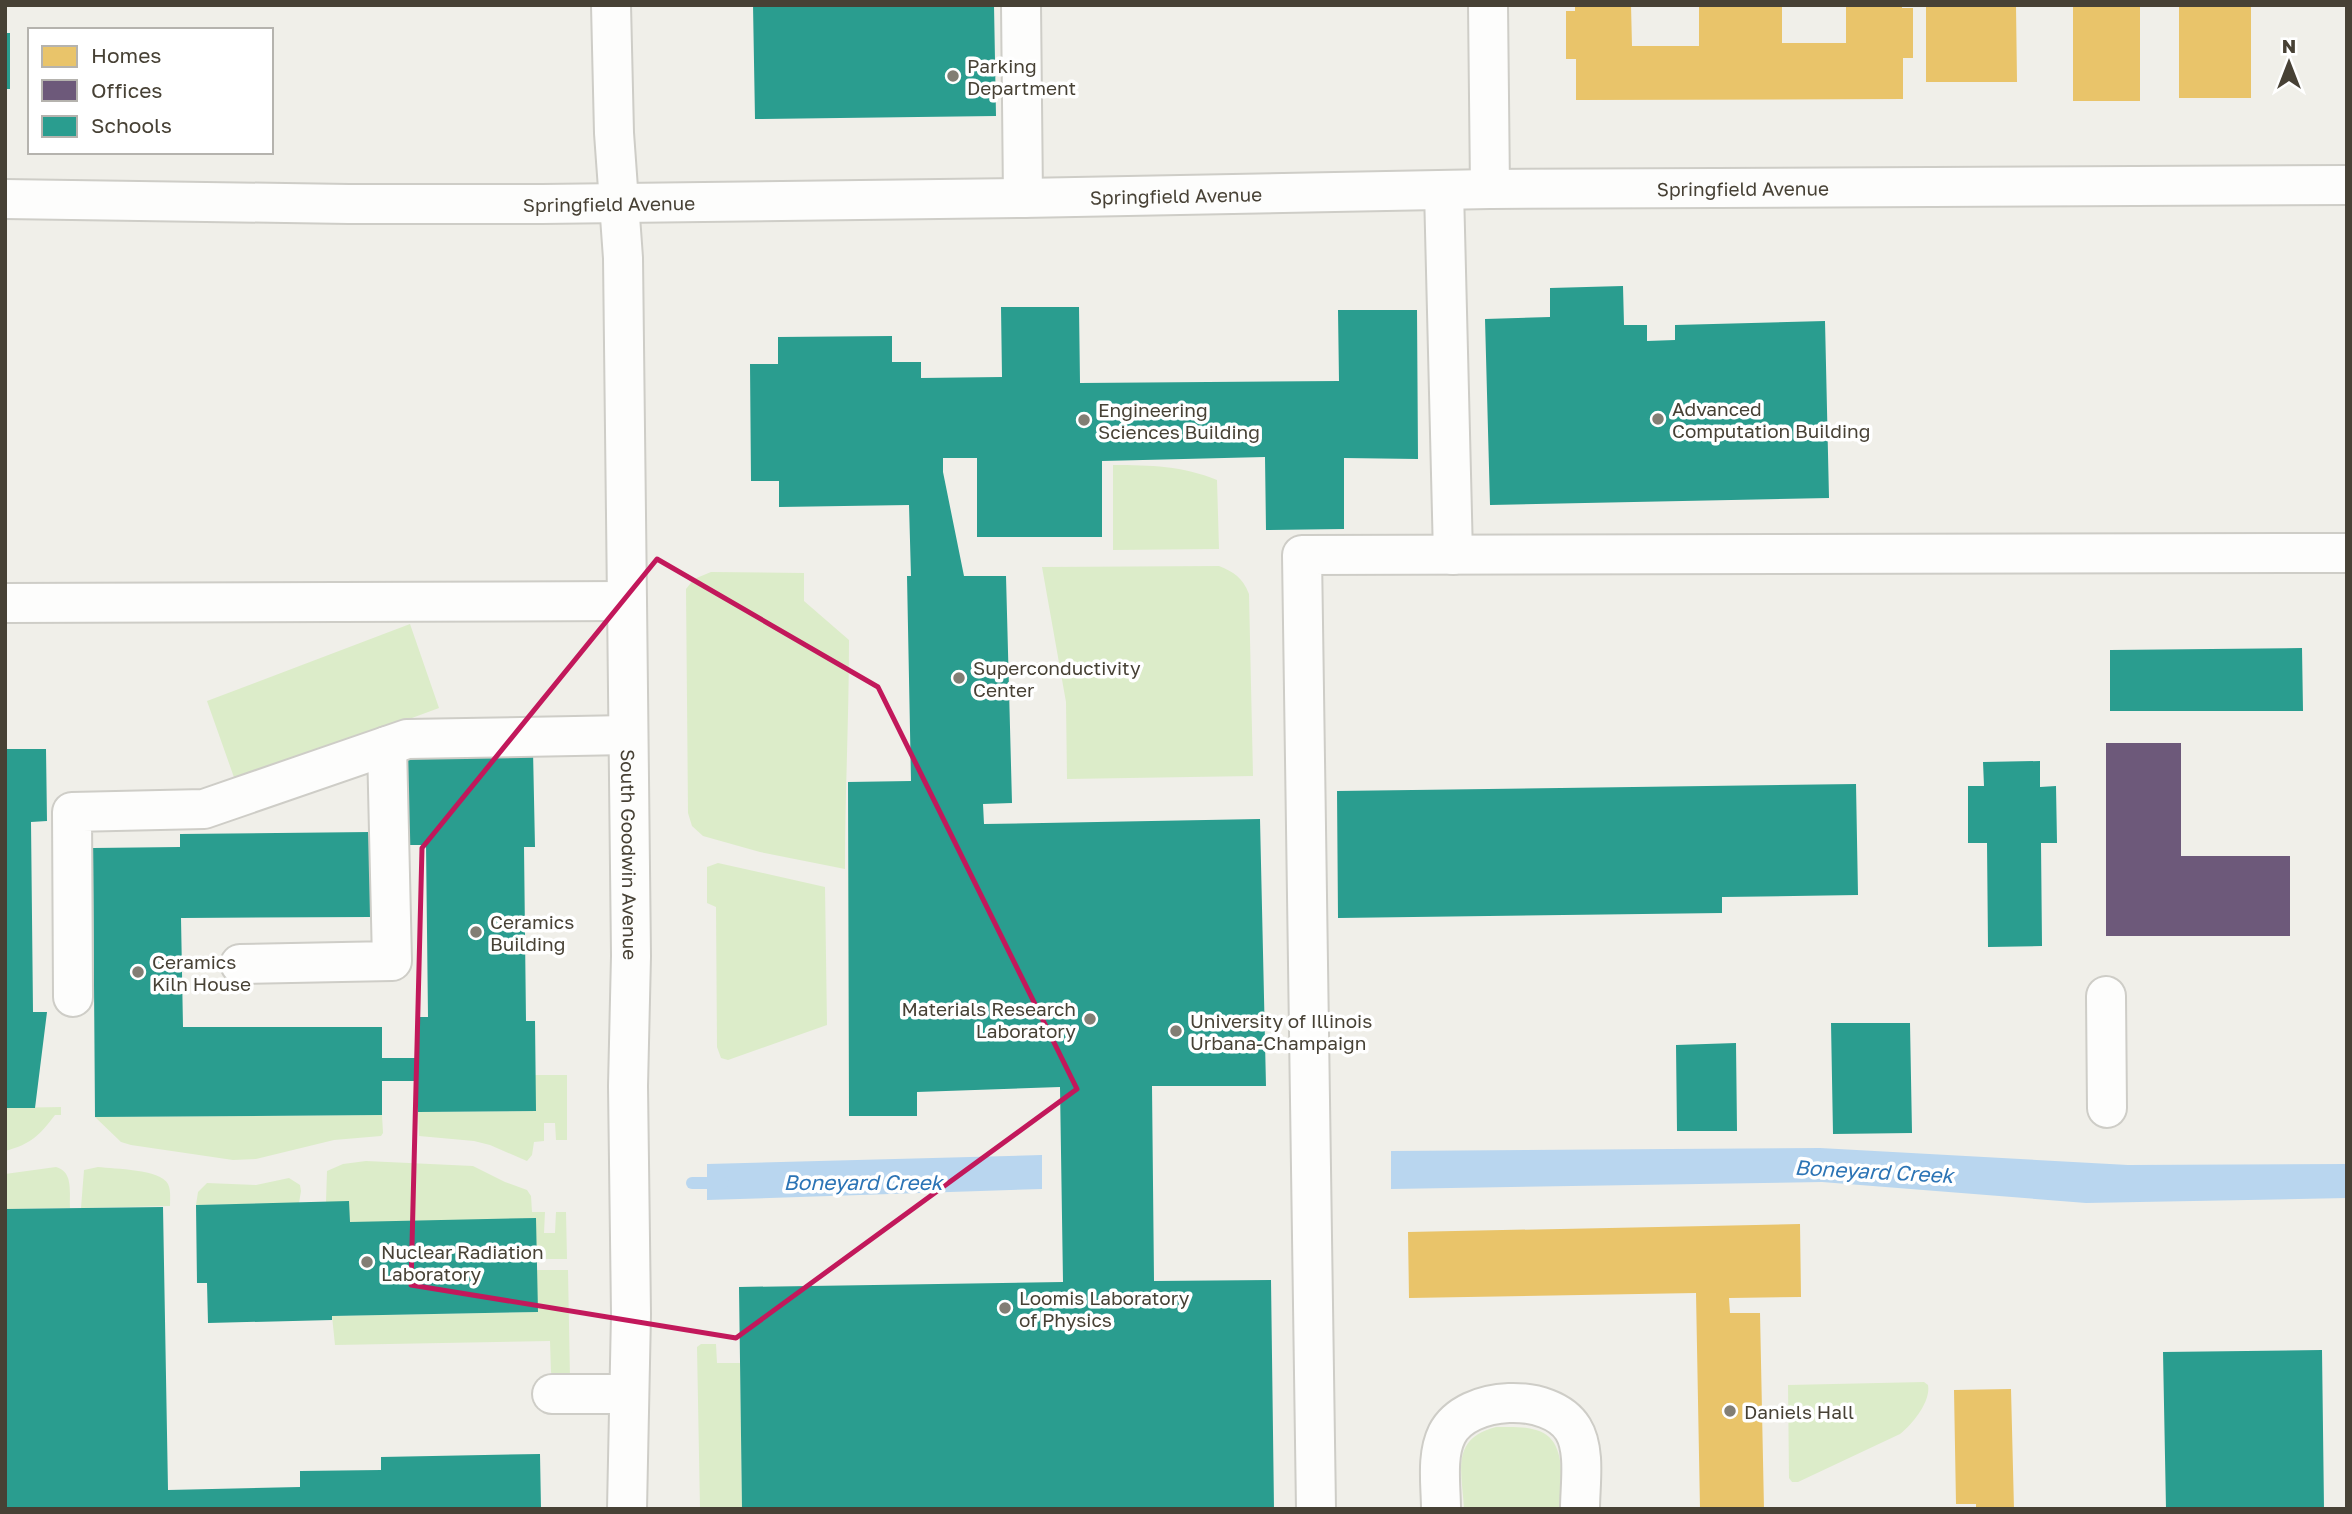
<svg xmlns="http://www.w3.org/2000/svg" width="2352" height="1514" font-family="'Golos Text',sans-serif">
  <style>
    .green { fill: #dcecc9 }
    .water { fill: #b9d6ef }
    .homes { fill: #e9c46a }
    .offices { fill: #6d597a }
    .schools { fill: #2a9d8f }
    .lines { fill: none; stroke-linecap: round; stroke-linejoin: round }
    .stream { stroke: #b9d6ef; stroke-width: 12 }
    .minor-casing { stroke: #cecdc7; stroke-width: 42 }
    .minor { stroke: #fdfdfc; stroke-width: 38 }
    .marked { fill: none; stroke: #c2185b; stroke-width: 5; stroke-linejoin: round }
    .poi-dot { fill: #827e74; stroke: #fff; stroke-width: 2.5 }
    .labels { text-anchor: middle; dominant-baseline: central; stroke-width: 7; stroke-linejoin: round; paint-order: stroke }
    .poi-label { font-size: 19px; fill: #474135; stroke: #fff; text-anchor: start }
    .street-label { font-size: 19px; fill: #474135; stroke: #fff }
    .water-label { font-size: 21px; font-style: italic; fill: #2c74b5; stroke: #fff }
  </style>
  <rect width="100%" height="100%" fill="#f0efe9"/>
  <path class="green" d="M 1113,465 C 1150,465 1183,466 1217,480 L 1219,549 L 1113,550 Z
    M 1219,566 C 1234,572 1243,578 1249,594 L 1253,776 L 1067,779 L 1066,702 L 1042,567 Z
    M 711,572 L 804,573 L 804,601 L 849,640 C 849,716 845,792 845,869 L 760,852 L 703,836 L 692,826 L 688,813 L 686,589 L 694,579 Z
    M 410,624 L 439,708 L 236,783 L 207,701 Z
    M 718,863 L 825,887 L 827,1025 L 728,1060 L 721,1058 L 717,1047 L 716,907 L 707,903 L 707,867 Z
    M 535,1075 L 567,1075 L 567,1140 L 556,1140 L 555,1123 L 544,1123 L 544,1141 L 534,1142 L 532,1155 L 527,1161 L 490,1145 L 474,1141 L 419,1136 L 418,1112 L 535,1111 Z
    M 61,1107 L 61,1115 L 55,1115 C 39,1136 31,1144 5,1151 L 5,1108 Z
    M 382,1115 L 383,1133 L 381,1136 L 334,1140 L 256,1159 L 233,1160 L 131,1145 L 121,1142 L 95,1117 Z
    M 366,1161 L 473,1166 L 505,1182 L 527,1190 L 531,1196 L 532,1212 L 545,1212 L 544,1233 L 555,1233 L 556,1212 L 566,1212 L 567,1259 L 537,1259 L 350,1222 L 326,1202 L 327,1171 L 343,1164 Z
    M 56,1167 C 74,1172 69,1193 70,1208 L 5,1209 L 5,1174 Z
    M 98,1167 C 115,1169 160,1169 168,1184 C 171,1190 170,1199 170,1206 L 81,1208 L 84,1170 Z
    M 289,1178 L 300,1185 L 301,1191 L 299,1203 L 196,1205 L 198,1192 L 207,1183 L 256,1185 Z
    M 537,1270 L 568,1270 L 570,1379 L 553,1378 L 551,1372 L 550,1341 L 335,1345 L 332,1316 L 537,1312 Z
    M 701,1344 L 716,1344 L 717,1363 L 740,1363 L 742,1509 L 700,1509 L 697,1347 Z
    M 1924,1382 L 1928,1385 C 1931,1401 1913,1424 1900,1434 L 1798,1482 L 1792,1482 L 1789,1478 L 1788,1385 Z
    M 1496,1427 C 1509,1427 1523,1426 1536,1430 C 1568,1438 1561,1483 1561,1509 L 1464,1509 C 1462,1471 1450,1439 1496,1427 Z"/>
  <path class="water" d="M 1820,1148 L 2128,1165 L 2345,1164 L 2347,1198 L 2086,1203 L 1822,1182 L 1391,1189 L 1391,1151 Z
    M 1042,1155 L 1042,1189 L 707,1200 L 707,1164 Z"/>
  <path class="homes" d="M 1575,5 L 1631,5 L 1632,46 L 1699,46 L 1699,5 L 1782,5 L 1782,43 L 1846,43 L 1846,5 L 1902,5 L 1902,8 L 1913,8 L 1913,58 L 1903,58 L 1903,99 L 1576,100 L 1576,59 L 1566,59 L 1566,11 L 1575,11 Z
    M 1926,5 L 2016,5 L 2017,82 L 1926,82 Z
    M 2073,5 L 2140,5 L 2140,101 L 2073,101 Z
    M 2179,5 L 2251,5 L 2251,98 L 2179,98 Z
    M 1800,1224 L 1801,1297 L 1729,1298 L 1730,1313 L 1760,1313 L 1764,1509 L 1700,1509 L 1696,1293 L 1409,1298 L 1408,1232 Z
    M 2011,1389 L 2014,1509 L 1976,1509 L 1976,1504 L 1956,1504 L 1954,1390 Z"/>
  <path class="offices" d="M 2106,743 L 2181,743 L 2181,856 L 2290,856 L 2290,936 L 2106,936 Z"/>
  <path class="schools" d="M 753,5 L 994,5 L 996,116 L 755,119 Z
    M 5,33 L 10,33 L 10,89 L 5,89 Z
    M 1623,286 L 1624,325 L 1647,325 L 1647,341 L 1675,340 L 1675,325 L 1825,321 L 1829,498 L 1490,505 L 1485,319 L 1550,317 L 1550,288 Z
    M 1001,307 L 1079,307 L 1080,383 L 1339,381 L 1338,310 L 1417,310 L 1418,459 L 1344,458 L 1344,529 L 1266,530 L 1265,457 L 1102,461 L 1102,537 L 977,537 L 977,458 L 943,458 L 943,472 L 964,576 L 1006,576 L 1012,803 L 983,804 L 984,824 L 1260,819 L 1266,1086 L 1152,1086 L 1154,1281 L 1271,1280 L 1274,1509 L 742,1509 L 739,1287 L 1063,1282 L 1060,1087 L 917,1092 L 917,1116 L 849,1116 L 848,782 L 911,781 L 907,576 L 911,576 L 909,505 L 779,507 L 779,481 L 751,481 L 750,364 L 778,364 L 778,337 L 892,336 L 892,362 L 921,362 L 921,378 L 1002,377 Z
    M 2302,648 L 2303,711 L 2110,711 L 2110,650 Z
    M 5,749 L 46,749 L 47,821 L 31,822 L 33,1012 L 47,1012 L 35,1108 L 5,1108 Z
    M 533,750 L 535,847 L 524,847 L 526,1021 L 535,1021 L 536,1111 L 418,1112 L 417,1081 L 382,1081 L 382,1115 L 95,1117 L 93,848 L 180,847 L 180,834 L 370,832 L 370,917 L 181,918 L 183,1027 L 382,1027 L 382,1058 L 417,1058 L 417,1017 L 428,1017 L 426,845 L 401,845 L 400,752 Z
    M 2040,761 L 2040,787 L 2056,786 L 2057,843 L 2041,843 L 2042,946 L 1988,947 L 1987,843 L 1968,843 L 1968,786 L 1984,786 L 1983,762 Z
    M 1856,784 L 1858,895 L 1722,897 L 1722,913 L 1338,918 L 1337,791 Z
    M 1831,1023 L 1910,1023 L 1912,1133 L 1833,1134 Z
    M 1736,1043 L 1737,1131 L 1677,1131 L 1676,1045 Z
    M 349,1201 L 350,1222 L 536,1218 L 538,1312 L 332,1316 L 332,1320 L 208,1323 L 207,1283 L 197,1283 L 196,1205 Z
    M 163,1207 L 168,1490 L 300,1487 L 300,1471 L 381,1470 L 381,1457 L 540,1454 L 541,1509 L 5,1509 L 5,1209 Z
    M 2322,1350 L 2324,1509 L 2166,1509 L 2163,1352 Z"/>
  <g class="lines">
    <path class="stream" d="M 692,1183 L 723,1183"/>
    <g class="minor-casing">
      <g id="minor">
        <path id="s1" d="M 611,5 L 614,133 L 623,258 L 627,601 L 631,956 L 628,1086 L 631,1314 L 627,1509"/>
        <path d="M 1021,5 L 1023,198"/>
        <path d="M 1488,5 L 1490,189"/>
        <path d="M 1444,190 L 1453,555"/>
        <path id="s2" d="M 5,199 L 349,204 L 542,204 L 1023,198 L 1490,189 L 2347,185"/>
        <path d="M 5,603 L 627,601"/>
        <path d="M 240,964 L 392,961 L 387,746"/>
        <path d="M 2106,996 L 2107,1108"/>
        <path d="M 73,997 L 72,812 L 204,809 L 407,739 L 628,735"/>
        <path d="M 552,1394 L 629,1394"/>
        <path d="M 1316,1509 L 1302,555 L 2347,553"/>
        <path d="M 1441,1509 C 1441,1486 1436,1456 1447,1434 C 1467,1395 1550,1392 1573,1429 C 1586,1450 1580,1485 1580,1509"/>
      </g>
    </g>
    <use href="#minor" class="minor"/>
  </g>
  <path class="marked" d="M 657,559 L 878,687 L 1077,1089 L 736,1338 L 411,1285 L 422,848 Z"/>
  <g class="poi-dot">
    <circle cx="953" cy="76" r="7"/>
    <circle cx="1658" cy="419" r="7"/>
    <circle cx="1084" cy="420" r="7"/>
    <circle cx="959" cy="678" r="7"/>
    <circle cx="476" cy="932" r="7"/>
    <circle cx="138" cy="972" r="7"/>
    <circle cx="1090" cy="1019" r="7"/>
    <circle cx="1176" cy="1031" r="7"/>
    <circle cx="367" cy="1262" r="7"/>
    <circle cx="1005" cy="1308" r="7"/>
    <circle cx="1730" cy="1411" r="7"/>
  </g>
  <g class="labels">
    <g class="poi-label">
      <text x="967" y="65">Parking<tspan x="967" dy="22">Department</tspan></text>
      <text x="1672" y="408">Advanced<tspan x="1672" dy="22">Computation Building</tspan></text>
      <text x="1098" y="409">Engineering<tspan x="1098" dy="22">Sciences Building</tspan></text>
      <text x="973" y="667">Superconductivity<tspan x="973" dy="22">Center</tspan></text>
      <text x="490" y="921">Ceramics<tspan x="490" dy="22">Building</tspan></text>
      <text x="152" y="961">Ceramics<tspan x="152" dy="22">Kiln House</tspan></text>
      <text x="1076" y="1008" text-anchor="end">Materials Research<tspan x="1076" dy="22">Laboratory</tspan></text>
      <text x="1190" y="1020">University of Illinois<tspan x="1190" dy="22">Urbana-Champaign</tspan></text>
      <text x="381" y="1251">Nuclear Radiation<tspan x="381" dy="22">Laboratory</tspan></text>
      <text x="1019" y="1297">Loomis Laboratory<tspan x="1019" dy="22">of Physics</tspan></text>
      <text x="1744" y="1411">Daniels Hall</text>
    </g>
    <g class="street-label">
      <text stroke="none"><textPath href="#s2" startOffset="1738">Springfield Avenue</textPath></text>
      <text stroke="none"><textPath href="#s2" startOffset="1171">Springfield Avenue</textPath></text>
      <text stroke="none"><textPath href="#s2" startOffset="604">Springfield Avenue</textPath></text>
      <text stroke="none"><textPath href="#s1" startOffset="850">South Goodwin Avenue</textPath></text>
    </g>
    <g class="water-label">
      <text transform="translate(1874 1171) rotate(3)">Boneyard Creek</text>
      <text x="863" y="1182">Boneyard Creek</text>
    </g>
  </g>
  <rect width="2352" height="1514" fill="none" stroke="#474135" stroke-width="14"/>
  <rect x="28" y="28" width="245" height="126" fill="#ffffff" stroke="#b5b3ae" stroke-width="2"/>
  <rect x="42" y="46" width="35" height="21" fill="#e9c46a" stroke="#b5b3ae" stroke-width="2"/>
  <text x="91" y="63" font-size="21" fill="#474135">Homes</text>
  <rect x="42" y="80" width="35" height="21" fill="#6d597a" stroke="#b5b3ae" stroke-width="2"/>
  <text x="91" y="98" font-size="21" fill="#474135">Offices</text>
  <rect x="42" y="116" width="35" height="21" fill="#2a9d8f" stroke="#b5b3ae" stroke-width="2"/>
  <text x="91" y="133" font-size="21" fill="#474135">Schools</text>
  <g transform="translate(2289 63)" stroke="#ffffff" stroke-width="5" paint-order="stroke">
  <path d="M0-5L12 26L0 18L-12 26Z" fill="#474135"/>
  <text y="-10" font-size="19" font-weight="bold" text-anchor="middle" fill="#474135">N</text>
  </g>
</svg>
